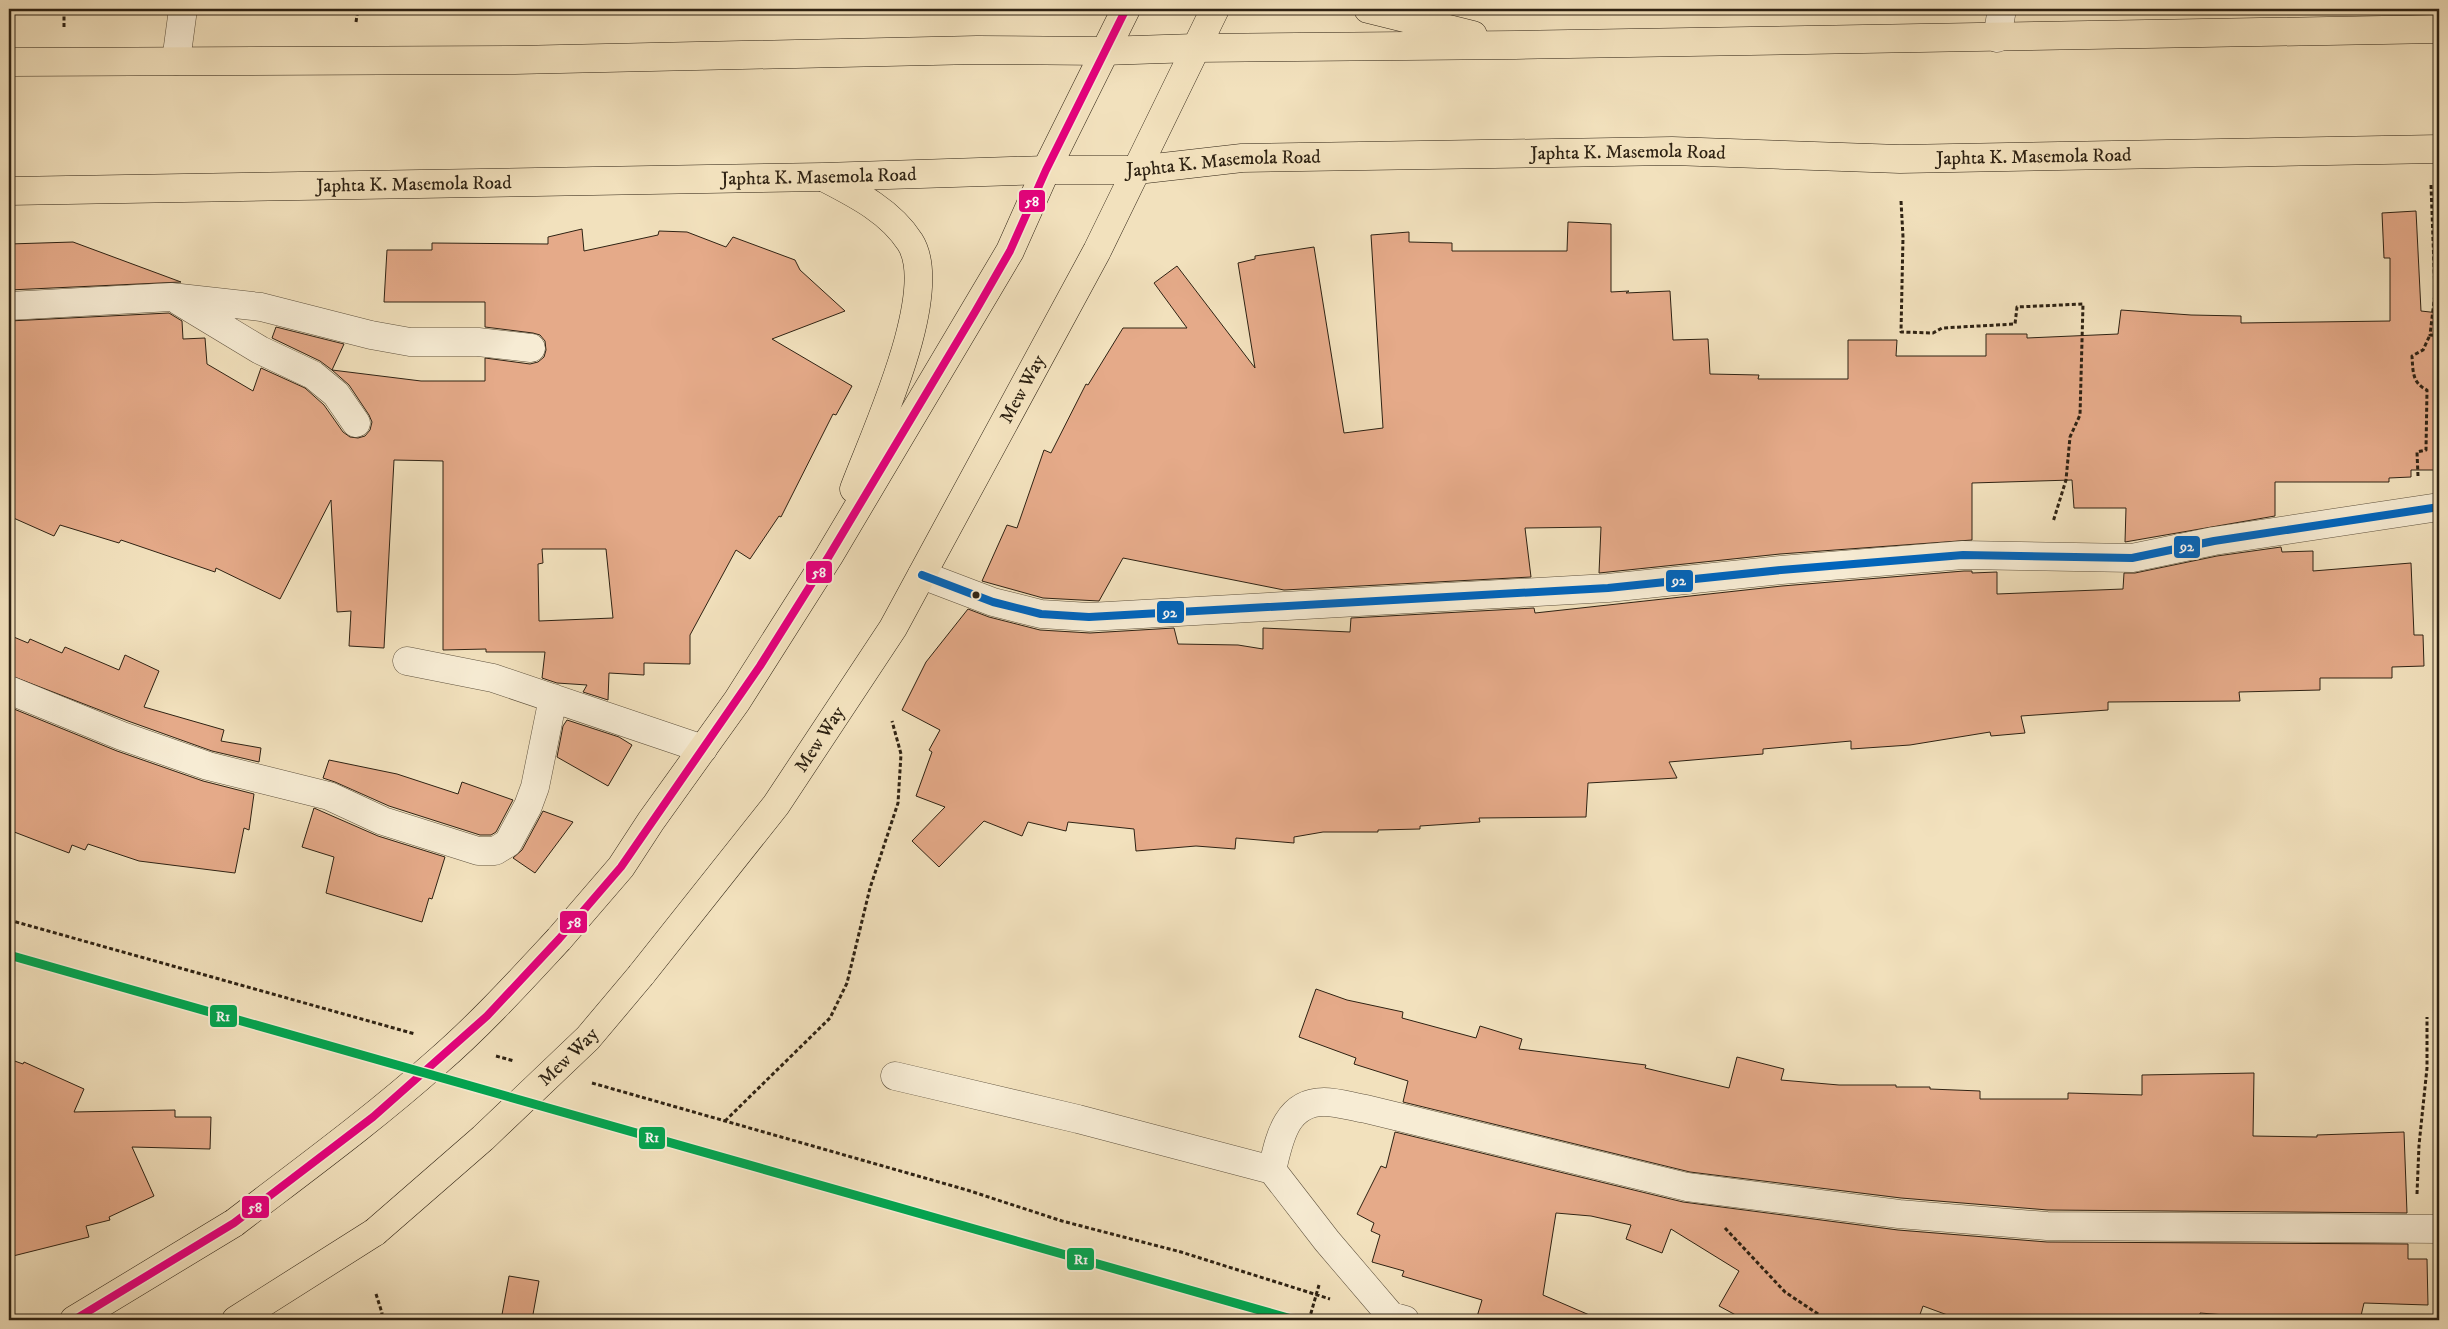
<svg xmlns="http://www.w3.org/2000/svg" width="2448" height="1329" font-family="'IM FELL DW Pica',serif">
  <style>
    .building { fill: #e5aa89; stroke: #2e2213; fill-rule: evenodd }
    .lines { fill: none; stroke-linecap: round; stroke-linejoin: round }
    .minor-casing { stroke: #5f523e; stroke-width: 29 }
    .major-casing { stroke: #2e2213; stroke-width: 29 }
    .path { stroke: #2e2213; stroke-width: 3; stroke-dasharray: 4 2.5; stroke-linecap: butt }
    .minor { stroke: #f7ecd4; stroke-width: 28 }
    .major { stroke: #f2e1bd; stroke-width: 28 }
    .major-bridge-casing { stroke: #2e2213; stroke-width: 29; stroke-linecap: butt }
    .major-bridge { stroke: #f2e1bd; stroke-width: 28 }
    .bus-1-casing { stroke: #f7ecd4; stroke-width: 11 }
    .bus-2-casing { stroke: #f7ecd4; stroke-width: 11 }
    .bus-1 { stroke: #0065bd; stroke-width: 8 }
    .bus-2 { stroke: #e5007d; stroke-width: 8 }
    .rail-1-casing { stroke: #f7ecd4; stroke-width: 12 }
    .rail-1 { stroke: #00a651; stroke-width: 9 }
    .bus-dot { fill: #2e2213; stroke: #f7ecd4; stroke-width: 2 }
    .labels { text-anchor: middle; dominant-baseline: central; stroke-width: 4.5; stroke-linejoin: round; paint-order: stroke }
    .street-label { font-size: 19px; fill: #2e2213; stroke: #f7ecd4 }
    .line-badge { stroke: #f7ecd4; stroke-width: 2 }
    .badge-label { font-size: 14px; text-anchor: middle; font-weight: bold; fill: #fff }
  </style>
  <rect width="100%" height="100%" fill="#f2e1bd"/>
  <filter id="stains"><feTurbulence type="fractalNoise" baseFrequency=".004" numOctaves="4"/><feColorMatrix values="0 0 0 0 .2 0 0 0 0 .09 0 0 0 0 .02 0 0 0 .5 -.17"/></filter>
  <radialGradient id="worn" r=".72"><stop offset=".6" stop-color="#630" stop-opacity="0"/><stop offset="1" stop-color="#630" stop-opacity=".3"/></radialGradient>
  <path class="building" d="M 2416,211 L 2421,311 L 2439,313 L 2439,470 L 2411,470 L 2411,477 L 2389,478 L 2389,482 L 2275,482 L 2275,516 L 2125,542 L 2126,508 L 2074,508 L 2072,480 L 1972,483 L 1972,540 L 1780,554 L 1599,573 L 1601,527 L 1525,528 L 1531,577 L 1284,590 L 1123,558 L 1099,601 L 1043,598 L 982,581 L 1007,525 L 1017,528 L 1044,450 L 1051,453 L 1086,384 L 1088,385 L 1123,328 L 1187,328 L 1154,283 L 1177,266 L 1255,368 L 1238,263 L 1255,259 L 1255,256 L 1314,247 L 1344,433 L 1383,428 L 1371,235 L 1409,232 L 1409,242 L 1452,243 L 1452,251 L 1567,251 L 1568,222 L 1611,224 L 1611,292 L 1629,291 L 1626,293 L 1670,291 L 1673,340 L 1708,339 L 1710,374 L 1759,375 L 1758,379 L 1848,379 L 1848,340 L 1897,340 L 1896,356 L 1986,356 L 1986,334 L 2027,334 L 2027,338 L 2118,334 L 2121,310 L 2191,315 L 2241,316 L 2241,323 L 2390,321 L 2390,258 L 2384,258 L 2382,213 Z
    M 582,229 L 584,251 L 658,235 L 659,231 L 687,232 L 726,247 L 733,237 L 795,260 L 800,270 L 845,311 L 772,339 L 852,386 L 836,415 L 833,414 L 781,517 L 779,516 L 750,559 L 736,550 L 690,635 L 690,664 L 644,663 L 644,675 L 609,673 L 608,700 L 583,692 L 587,685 L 557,683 L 542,678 L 545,652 L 486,652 L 486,649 L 443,650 L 443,461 L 394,460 L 384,648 L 349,646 L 351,611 L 337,612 L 331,500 L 280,599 L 216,568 L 215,572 L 121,540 L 119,543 L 60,525 L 54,536 L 9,516 L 9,321 L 169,313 L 182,321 L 183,339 L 205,338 L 207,364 L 253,391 L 261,368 L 305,388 L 324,405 L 343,432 L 350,437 L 358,438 L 365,436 L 370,430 L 372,422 L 369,415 L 349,385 L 332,370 L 421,381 L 485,381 L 485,358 L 530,364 L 538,362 L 544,357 L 546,350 L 545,341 L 540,335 L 533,333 L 485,327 L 485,302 L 384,302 L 387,250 L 432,250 L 432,243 L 548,244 L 548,237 ZM 542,549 L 606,549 L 613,618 L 539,621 L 538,564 L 543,563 Z
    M 73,242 L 181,282 L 9,290 L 9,244 Z
    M 276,327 L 344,344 L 332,370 L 320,361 L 272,338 Z
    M 2281,547 L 2282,552 L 2313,551 L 2313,571 L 2411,563 L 2414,635 L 2423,635 L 2424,666 L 2392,667 L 2392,678 L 2320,678 L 2320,690 L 2239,692 L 2240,701 L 2108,702 L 2108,710 L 2021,716 L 2025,733 L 1991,736 L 1990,732 L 1910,745 L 1851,749 L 1851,741 L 1763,749 L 1763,754 L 1669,762 L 1677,778 L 1588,783 L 1586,817 L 1479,818 L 1480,822 L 1420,826 L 1420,829 L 1378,830 L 1378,832 L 1323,832 L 1294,837 L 1294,843 L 1236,838 L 1235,849 L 1196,846 L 1136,851 L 1134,829 L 1068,822 L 1066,831 L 1028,822 L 1022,836 L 984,821 L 939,867 L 912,841 L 945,807 L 916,796 L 932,752 L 929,750 L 940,730 L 902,710 L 926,662 L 968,609 L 989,617 L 1040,630 L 1090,633 L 1174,628 L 1178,644 L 1238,645 L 1263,649 L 1263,628 L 1350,632 L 1351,618 L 1534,608 L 1535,613 L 1782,586 L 1964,571 L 1972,571 L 1972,573 L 1997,572 L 1997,594 L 2123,589 L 2124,573 L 2135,573 L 2217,556 Z
    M 9,635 L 28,643 L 30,639 L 62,653 L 65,647 L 119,670 L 125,655 L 159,671 L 144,707 L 224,730 L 221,741 L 261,748 L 259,762 L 212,751 L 128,721 L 9,675 Z
    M 9,707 L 117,751 L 203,781 L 254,794 L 249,830 L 244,828 L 235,873 L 139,861 L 88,844 L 85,850 L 72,845 L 69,853 L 9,830 Z
    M 567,720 L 619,737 L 632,745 L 608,786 L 557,757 L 563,726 Z
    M 329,760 L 397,774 L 458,794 L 462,782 L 513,800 L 496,832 L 491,835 L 480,835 L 389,806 L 335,782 L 323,778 Z
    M 314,808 L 378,836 L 445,857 L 432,899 L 429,898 L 422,922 L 326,893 L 334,857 L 302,847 Z
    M 543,811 L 573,822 L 535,873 L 513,858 L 522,850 Z
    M 1316,989 L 1347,1000 L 1403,1012 L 1402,1018 L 1476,1038 L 1480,1026 L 1522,1039 L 1519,1049 L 1646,1065 L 1645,1068 L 1729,1088 L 1737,1057 L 1784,1069 L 1781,1080 L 1839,1085 L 1896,1085 L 1896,1087 L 1930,1087 L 1930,1089 L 1980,1091 L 1980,1099 L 2068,1099 L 2068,1093 L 2142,1095 L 2142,1075 L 2254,1073 L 2253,1136 L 2317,1137 L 2317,1135 L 2404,1132 L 2407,1213 L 2048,1210 L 1901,1198 L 1690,1172 L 1403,1102 L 1408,1081 L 1354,1064 L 1356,1058 L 1299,1037 Z
    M 9,1059 L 23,1064 L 24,1062 L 84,1089 L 74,1112 L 175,1110 L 175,1117 L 211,1117 L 210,1149 L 132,1147 L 154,1196 L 109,1217 L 110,1220 L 86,1226 L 89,1237 L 9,1257 Z
    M 1395,1132 L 1683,1202 L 1898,1230 L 2047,1242 L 2408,1244 L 2408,1259 L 2427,1259 L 2428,1305 L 2364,1303 L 2360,1320 L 2289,1320 L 2200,1313 L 2200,1320 L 1961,1320 L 1923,1306 L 1918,1320 L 1745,1320 L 1719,1306 L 1739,1271 L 1671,1229 L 1662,1253 L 1626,1239 L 1631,1225 L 1591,1216 L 1556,1213 L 1543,1295 L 1601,1320 L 1476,1320 L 1482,1300 L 1402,1276 L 1404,1271 L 1372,1262 L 1380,1235 L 1371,1231 L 1374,1223 L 1357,1214 L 1381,1166 L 1386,1168 Z
    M 509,1276 L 539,1281 L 532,1320 L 501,1320 Z"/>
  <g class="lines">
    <g class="minor-casing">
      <path id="minor" d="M 1997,38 L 2002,9
        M 176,61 L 183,9
        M 179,301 L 260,350 L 313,375 L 336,394 L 356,423
        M 9,306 L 171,297 L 261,307 L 371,335 L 410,342 L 478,342 L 531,348
        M 922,575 L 993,602 L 1041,614 L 1089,617 L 1608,588 L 1781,570 L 1963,555 L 2132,558 L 2214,541 L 2439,507
        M 407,661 L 493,678 L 703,749
        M 9,690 L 122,736 L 208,766 L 329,796 L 383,821 L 478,851 L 495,851 L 508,843 L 528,806 L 535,787 L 553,698
        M 895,1076 L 1078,1119 L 1272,1170 C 1279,1141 1285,1102 1324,1102 C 1338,1102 1353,1107 1366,1109 L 1687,1187 L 1899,1214 L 2047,1226 L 2439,1229
        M 1272,1170 L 1327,1241 L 1391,1316 L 1405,1320"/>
    </g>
    <g class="major-casing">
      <g id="major">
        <path d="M 1368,9 L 1473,35"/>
        <path d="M 9,62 L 515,60 L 977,50 L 1103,51 L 1195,48 L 1515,45 L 2439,29"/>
        <path d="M 825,178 C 856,194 890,211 910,242 C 942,292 874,435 854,489"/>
        <path id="s1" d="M 9,191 L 823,177 L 1046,170 L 1137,170 L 1242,158 L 1672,151 L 1900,159 L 2439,149"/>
        <path d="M 559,939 L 621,867 L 651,821 L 737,701 L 829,556 L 1010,251 L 1046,170 L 1126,9"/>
        <path id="s2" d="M 641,975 L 776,805 L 893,628 L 1097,251 L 1215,9"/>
        <path d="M 74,1320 L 234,1223"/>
        <path d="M 236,1320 L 375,1232"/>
      </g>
    </g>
    <path class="path" d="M 356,22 L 358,9
      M 64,27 L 64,9
      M 2431,185 L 2435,293 L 2430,335 L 2439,336
      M 1901,201 L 1903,237 L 1901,332 L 1933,333 L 1942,328 L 2015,324 L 2017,307 L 2083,304 L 2080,415 L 2070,437 L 2066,480 L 2053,522
      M 2418,476 L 2417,452 L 2426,450 L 2427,390 C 2412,383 2413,371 2412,356 L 2423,350 L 2430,335
      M 9,920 L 415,1034
      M 496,1056 L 514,1061
      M 592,1083 L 967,1190 L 1062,1221 L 1181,1252 L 1330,1299
      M 725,1121 L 830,1018 L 847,983 L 870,888 L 898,803 L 901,754 L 892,721
      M 2417,1194 L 2419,1145 L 2427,1068 L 2427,1017
      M 1725,1228 L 1785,1292 L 1827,1320
      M 376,1294 L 382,1313 L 380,1320
      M 1309,1320 L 1319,1285"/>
    <use href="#minor" class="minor"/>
    <use href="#major" class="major"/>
    <g class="major-bridge-casing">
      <g id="major-bridge">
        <path d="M 234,1223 C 302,1171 372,1120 436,1063 C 480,1025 519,982 559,939"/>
        <path id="s3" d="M 375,1232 L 483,1138 L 588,1038 L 641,975"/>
      </g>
    </g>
    <use href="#major-bridge" class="major-bridge"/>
    <g class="bus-1-casing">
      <path id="bus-1" d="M 922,575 L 993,602 L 1041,614 L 1089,617 L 1608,588 L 1781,570 L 1963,555 L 2132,558 L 2214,541 L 2439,507"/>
    </g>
    <g class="bus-2-casing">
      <path id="bus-2" d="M 74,1320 L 234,1223 L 373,1117 L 487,1016 L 559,939 L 621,867 L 760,666 L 829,556 L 975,312 L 1010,251 L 1046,170 L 1126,9"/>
    </g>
    <use href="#bus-1" class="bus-1"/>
    <use href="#bus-2" class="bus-2"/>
    <g class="rail-1-casing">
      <path id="rail-1" d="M 9,955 L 1295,1320"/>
    </g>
    <use href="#rail-1" class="rail-1"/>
  </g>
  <circle class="bus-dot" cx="976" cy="595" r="4.5"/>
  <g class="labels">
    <g class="street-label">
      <text stroke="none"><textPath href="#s1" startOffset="1620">Japhta K. Masemola Road</textPath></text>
      <text stroke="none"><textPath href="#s1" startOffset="2026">Japhta K. Masemola Road</textPath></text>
      <text stroke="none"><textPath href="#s1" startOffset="1215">Japhta K. Masemola Road</textPath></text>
      <text stroke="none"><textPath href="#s1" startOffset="810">Japhta K. Masemola Road</textPath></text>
      <text stroke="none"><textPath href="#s1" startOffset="405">Japhta K. Masemola Road</textPath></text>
      <text stroke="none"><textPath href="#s2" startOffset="701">Mew Way</textPath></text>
      <text stroke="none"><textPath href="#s2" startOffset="296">Mew Way</textPath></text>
      <text stroke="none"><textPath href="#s3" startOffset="261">Mew Way</textPath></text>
    </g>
  </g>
  <g class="line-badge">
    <rect x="1018" y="189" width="28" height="24" rx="5" fill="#e5007d"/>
    <rect x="2173" y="535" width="28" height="24" rx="5" fill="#0065bd"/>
    <rect x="805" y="560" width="28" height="24" rx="5" fill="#e5007d"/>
    <rect x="1665" y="569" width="29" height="24" rx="5" fill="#0065bd"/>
    <rect x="1156" y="600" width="29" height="24" rx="5" fill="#0065bd"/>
    <rect x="559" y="910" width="29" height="24" rx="5" fill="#e5007d"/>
    <rect x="209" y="1004" width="29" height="24" rx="5" fill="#00a651"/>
    <rect x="638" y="1126" width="28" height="24" rx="5" fill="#00a651"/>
    <rect x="241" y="1195" width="29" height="24" rx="5" fill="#e5007d"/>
    <rect x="1066" y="1247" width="29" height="24" rx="5" fill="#00a651"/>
  </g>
  <g class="badge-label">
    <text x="1032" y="206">58</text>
    <text x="2187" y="551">92</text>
    <text x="819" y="577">58</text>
    <text x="1679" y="585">92</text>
    <text x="1170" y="617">92</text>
    <text x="574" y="927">58</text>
    <text x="223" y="1021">R1</text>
    <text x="652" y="1142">R1</text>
    <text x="255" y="1212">58</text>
    <text x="1081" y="1264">R1</text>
  </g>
  <rect width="2448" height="1329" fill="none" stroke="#f2e1bd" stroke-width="30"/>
  <rect x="10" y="10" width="2428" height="1309" fill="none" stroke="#2e2213" stroke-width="2.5"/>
  <rect x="15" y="15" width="2418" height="1299" fill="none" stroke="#2e2213"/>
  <rect width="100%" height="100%" filter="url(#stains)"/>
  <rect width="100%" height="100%" fill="url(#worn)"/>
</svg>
